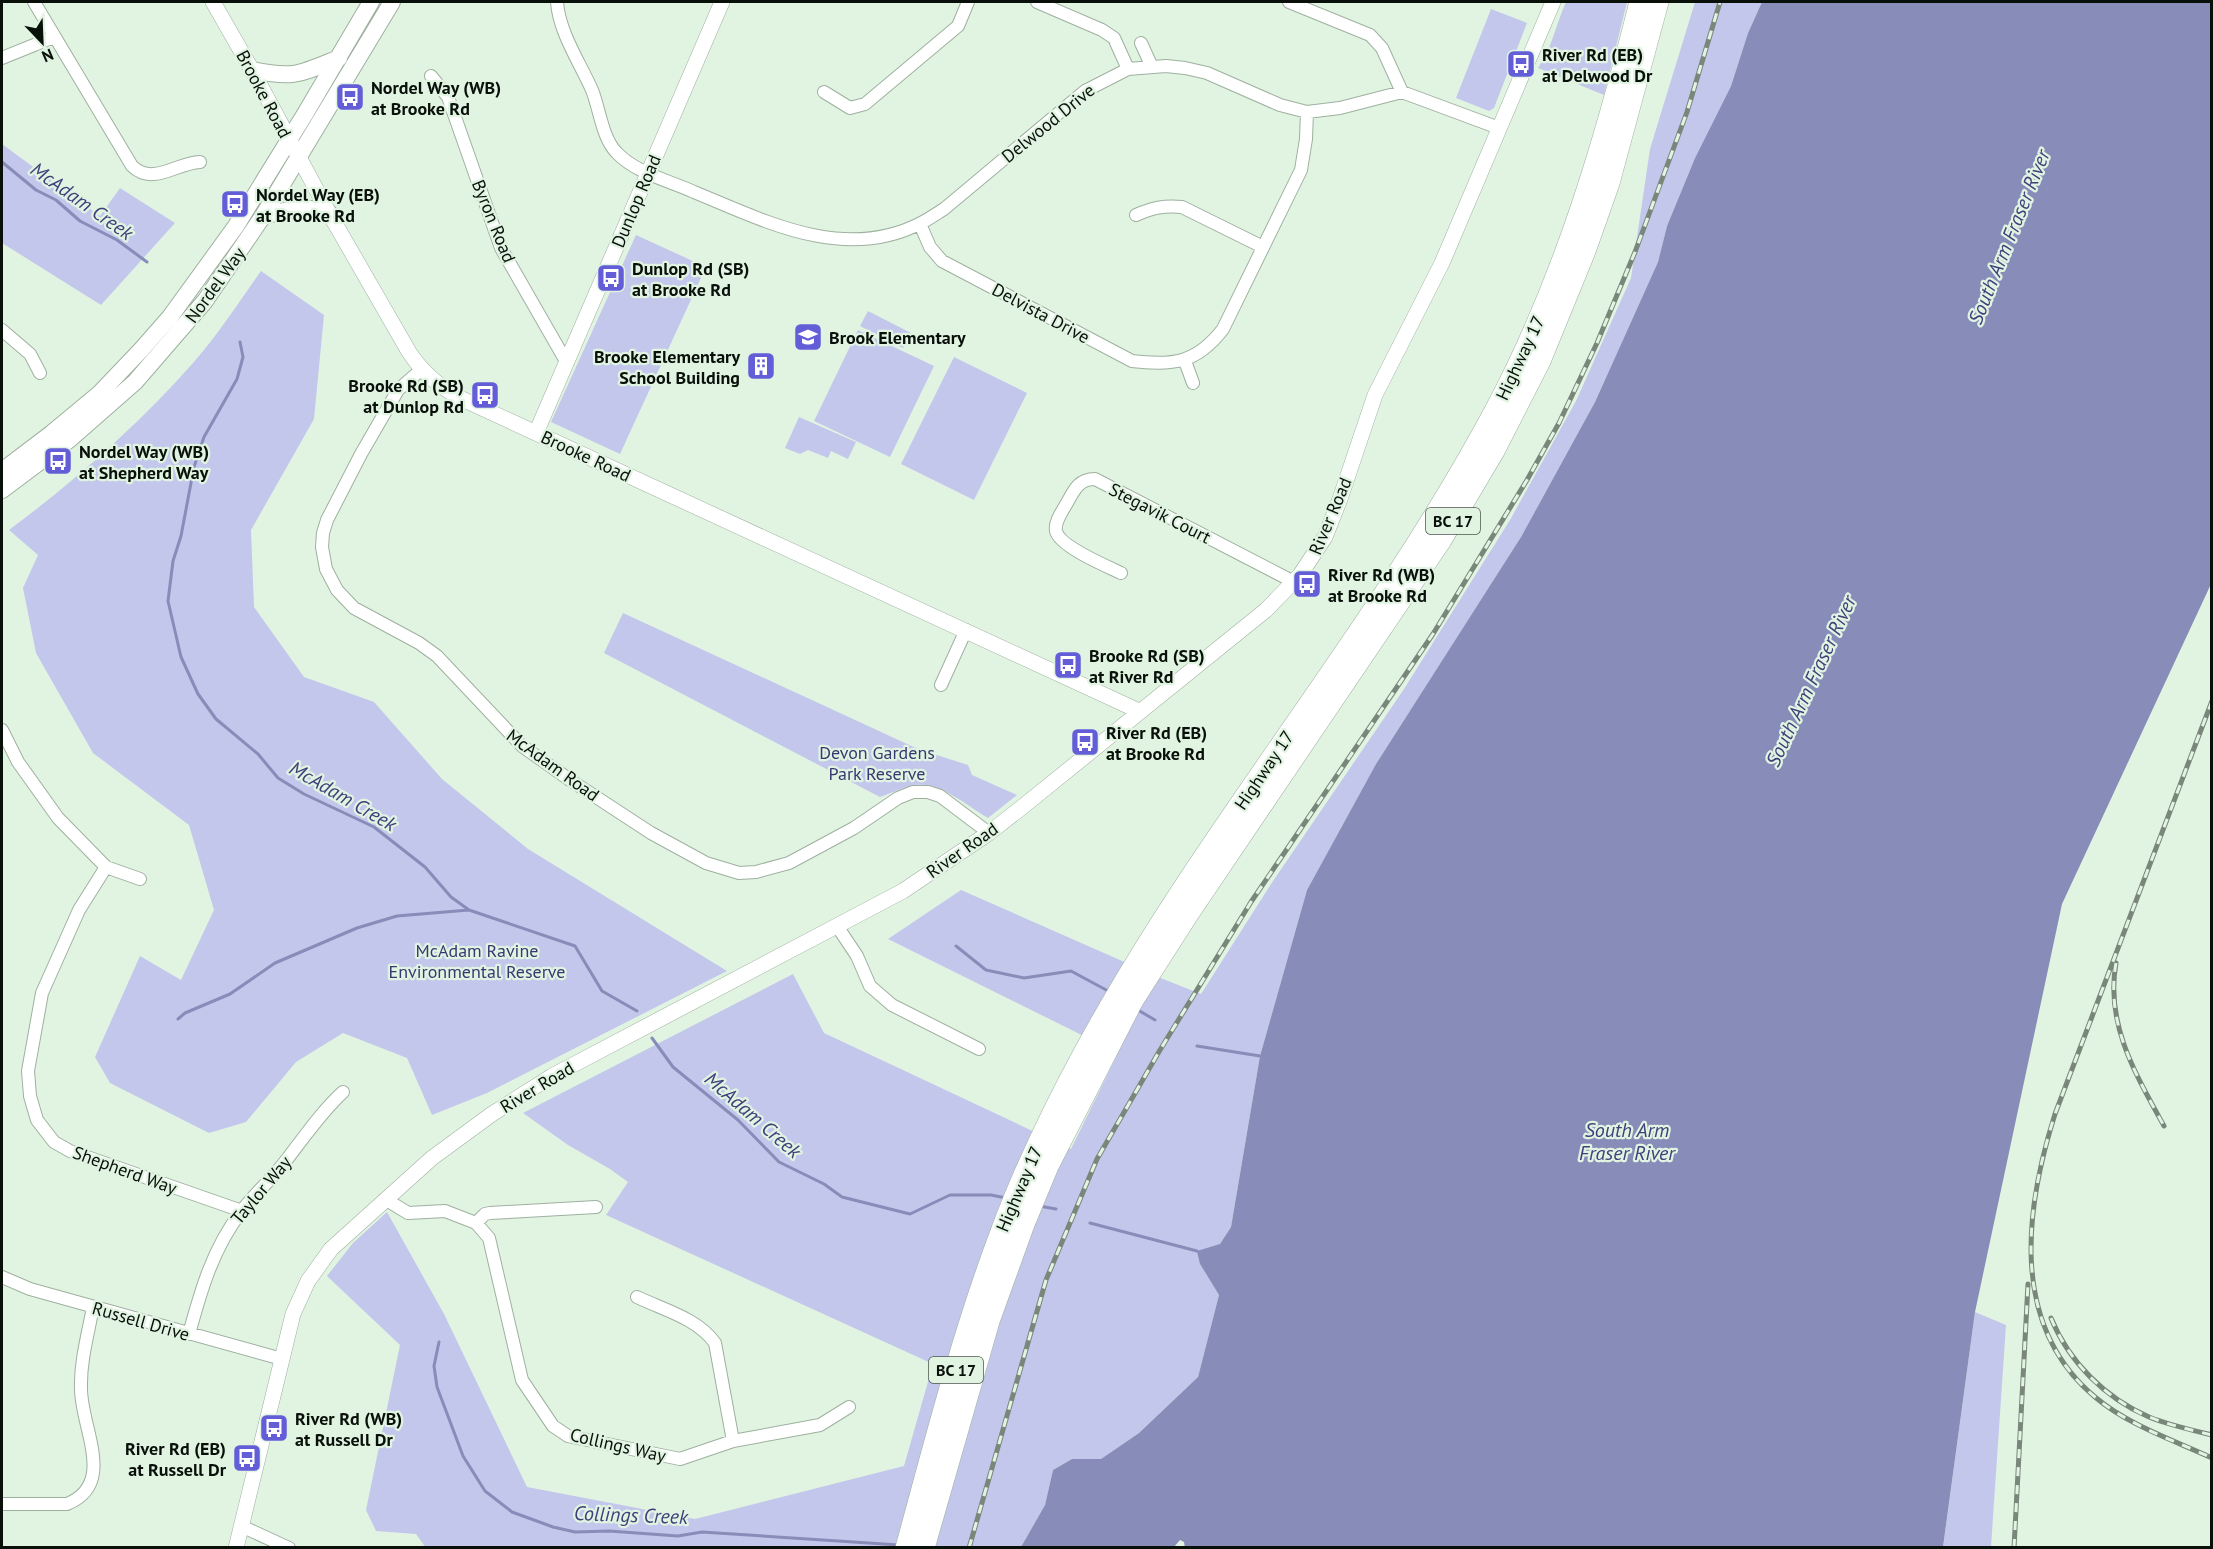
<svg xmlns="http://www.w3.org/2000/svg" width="2213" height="1549" font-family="'PT Sans',sans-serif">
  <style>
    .green { fill: #c3c7ec }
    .water { fill: #888cb8 }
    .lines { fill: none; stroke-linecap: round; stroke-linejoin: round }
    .stream { stroke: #888cb8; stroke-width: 3 }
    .minor-casing { stroke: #9eb09f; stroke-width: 14 }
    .tertiary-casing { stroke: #9eb09f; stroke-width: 16 }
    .secondary-casing { stroke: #9eb09f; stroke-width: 18 }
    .motorway-casing { stroke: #9eb09f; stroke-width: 22 }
    .minor { stroke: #fff; stroke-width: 12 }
    .tertiary { stroke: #fff; stroke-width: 15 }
    .secondary { stroke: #fff; stroke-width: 16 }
    .motorway { stroke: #fff; stroke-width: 21 }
    .rail-casing { stroke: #79867a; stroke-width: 5 }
    .rail { stroke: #e1f4e2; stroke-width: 3; stroke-dasharray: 9; stroke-linecap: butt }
    .labels { text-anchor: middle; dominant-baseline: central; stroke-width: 4.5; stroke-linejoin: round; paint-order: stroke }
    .shield { fill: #e1f4e2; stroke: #4a544b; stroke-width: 1.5 }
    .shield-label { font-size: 16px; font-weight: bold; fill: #09100a }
    .poi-label { font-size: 18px; font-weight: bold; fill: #09100a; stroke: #e1f4e2; text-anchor: start }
    .street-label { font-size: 18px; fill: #09100a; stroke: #e1f4e2 }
    .park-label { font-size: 18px; fill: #383871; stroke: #e1f4e2 }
    .water-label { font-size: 20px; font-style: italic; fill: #40407b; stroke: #e1f4e2 }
  </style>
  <rect width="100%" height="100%" fill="#e1f4e2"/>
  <path class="green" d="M 1566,2 L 1627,2 L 1604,95 L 1538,68 C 1552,48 1556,24 1566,2 Z
    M 1695,2 L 1762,2 L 1748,33 L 1731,86 L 1695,158 L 1667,226 L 1658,262 L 1595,402 L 1521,537 L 1376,764 L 1307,890 L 1260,1056 L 1231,1227 L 1220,1244 L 1200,1264 L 1219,1295 L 1198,1377 L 1139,1433 L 1101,1459 L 1072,1459 L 1053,1470 L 1045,1505 L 1021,1547 L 426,1548 L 416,1534 L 376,1531 L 366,1510 L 400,1345 L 327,1276 L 353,1243 L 387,1212 L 444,1314 L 527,1487 L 695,1519 L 904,1466 L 933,1364 L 606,1215 L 628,1182 L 610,1169 L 568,1145 L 523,1113 L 793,974 L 824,1033 L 1071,1149 L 1118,1053 L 888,939 L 961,890 L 1163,979 L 1201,994 L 1271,884 L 1404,689 L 1510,520 L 1576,401 L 1631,278 L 1650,149 Z
    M 1491,9 L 1527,23 L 1494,108 L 1489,111 L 1456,98 Z
    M 2,144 L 100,216 L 120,188 L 175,223 L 101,305 L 2,243 Z
    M 636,235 L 706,267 L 620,454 L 551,422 Z
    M 261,271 L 324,315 L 314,419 L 251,530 L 254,607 L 304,677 L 374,702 L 442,779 L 528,849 L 727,971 L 487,1093 L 432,1115 L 407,1058 L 343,1033 L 296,1062 L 246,1122 L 209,1133 L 110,1083 L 95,1057 L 140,956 L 181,980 L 214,910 L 189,825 L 93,753 L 36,653 L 23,588 L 38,555 L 9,530 C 75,481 138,425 193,363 C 218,335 239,302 261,271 Z
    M 868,311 L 911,333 L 903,348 L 860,326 Z
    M 858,330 L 934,366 L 890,457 L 814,421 Z
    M 954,357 L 1027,393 L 974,500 L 901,464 Z
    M 799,417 L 856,442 L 848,459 L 831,451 L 828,458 L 808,450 L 800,454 L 785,448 Z
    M 623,613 L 918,749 L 968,765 L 972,775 L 1017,795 L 988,818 C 967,806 941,782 916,785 C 904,787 891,793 880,797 L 604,653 Z
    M 1975,1312 L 2006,1325 L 1991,1547 L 1943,1548 Z"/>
  <path class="water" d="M 1762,2 L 2211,2 L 2211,584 L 2062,904 L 1975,1312 L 1943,1547 L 1185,1548 L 1184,1542 L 1180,1540 L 1174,1547 L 1021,1547 L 1045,1505 L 1053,1470 L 1072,1459 L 1101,1459 L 1139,1433 L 1198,1377 L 1219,1295 L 1200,1264 L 1197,1251 L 1220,1244 L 1231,1227 L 1260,1056 L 1307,890 L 1376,764 L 1521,537 L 1595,402 L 1658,262 L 1667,226 L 1695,158 L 1731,86 L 1748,33 Z"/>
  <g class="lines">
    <path class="stream" d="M 2,162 L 36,190 L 56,200 L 80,221 L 117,240 L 147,262
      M 240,342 L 243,357 L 237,379 L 204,437 L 194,467 L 181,536 L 173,561 L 168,601 L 181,657 L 198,694 L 216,719 L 258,754 L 278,778 L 304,794 L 374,827 L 425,867 L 451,897 L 469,910 L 575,946 L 602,991 L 637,1011
      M 956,946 L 986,970 L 1024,978 L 1071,971 L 1110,992
      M 1138,1010 L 1155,1020
      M 178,1019 L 185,1013 L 230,994 L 275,963 L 357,928 L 397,916 L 469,910
      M 652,1038 L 673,1067 L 738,1120 L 779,1162 L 824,1184 L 842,1197 L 910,1214 L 950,1195 L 991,1195 L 1006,1198
      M 1197,1046 L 1260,1056
      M 1039,1206 L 1056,1209
      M 1090,1223 L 1197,1251
      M 439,1342 L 434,1366 L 437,1387 L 463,1456 L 485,1491 L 512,1512 L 553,1527 L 575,1532 L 609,1531 L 678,1536 L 702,1532 L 899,1545"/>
    <g class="minor-casing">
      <path id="minor" d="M 34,2 L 132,166 C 153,186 176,163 200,162
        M 557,2 C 559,32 580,63 592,90 C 600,110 602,138 617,153 C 636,173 670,181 694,192 C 765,221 844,263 921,223 C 929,219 936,214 944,209 L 1085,91 L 1128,69 L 1166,66 L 1185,68 L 1207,73 L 1280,105 L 1307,112 L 1340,108 L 1402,92 L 1499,128
        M 1037,2 L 1102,30 L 1114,38 L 1128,69
        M 1289,2 L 1370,35 L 1382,48 L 1402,92
        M 1141,43 L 1152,67
        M 2,58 L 54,37
        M 431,76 L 448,97 L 501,248 L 567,363
        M 824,92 L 850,108 L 865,104 L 958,26 L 968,2
        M 1136,215 C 1152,208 1164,205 1182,207 L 1263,247
        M 920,224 L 930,247 L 942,261 L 1132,361 C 1173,366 1197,363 1223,329 L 1301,170 L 1306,139 L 1307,112
        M 2,330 L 30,354 L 40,373
        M 1185,361 L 1193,383
        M 422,369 L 398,390 L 361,454 L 327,520 L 323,533 L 322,547 L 326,569 L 337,590 L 354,608 L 419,643 L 437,656 L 522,746 L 570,780 L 651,833 L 706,863 L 739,873 L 756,872 L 789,863 L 854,828 L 898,798 L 913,792 L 928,792 L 940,796 L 989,833
        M 1121,573 C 1106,566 1059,546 1056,531 C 1054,521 1064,509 1068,501 C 1075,488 1080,479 1095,479 L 1294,582
        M 941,685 L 966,630
        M 2,730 L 18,762 L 58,818 L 106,867 L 79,910 L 42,993 L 28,1071 L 30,1096 L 37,1120 L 54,1142 L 70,1151 L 242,1211
        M 106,867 L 140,879
        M 837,926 L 857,956 L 870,986 L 892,1005 L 979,1049
        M 385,1199 L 408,1213 L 445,1211 L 476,1223 L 489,1238 L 522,1380 L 553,1426 L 568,1436 L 680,1459 L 733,1441 L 820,1425 L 849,1407
        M 476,1223 L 485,1214 L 490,1213 L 596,1207
        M 2,1277 L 30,1289 L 282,1359
        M 637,1297 C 664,1310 697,1318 715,1343 L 733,1441
        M 189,1334 C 201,1290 213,1248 241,1212 C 254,1194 271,1180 284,1163 C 303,1139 320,1113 343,1092
        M 2,1504 L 67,1504 C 117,1484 81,1428 81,1389 C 80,1362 88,1334 93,1307
        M 241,1526 L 289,1548"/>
    </g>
    <g class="tertiary-casing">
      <path id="tertiary" d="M 213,2 L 252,70 L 329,213 L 409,352 C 422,372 440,387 460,398 L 1139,711
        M 536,433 L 722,2
        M 236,1548 L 293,1314 L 308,1281 L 331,1249 L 432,1158 L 492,1114 L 552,1076 L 903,891 L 989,833 L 1021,808 L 1266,610 L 1300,575 L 1325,537 L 1340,499 L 1375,395 L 1442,263 L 1553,2"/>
    </g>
    <g class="secondary-casing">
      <path id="secondary" d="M 252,70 C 294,79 300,74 339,58
        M 263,216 L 301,207 L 329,213
        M 2,471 L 52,433 L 99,394 L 141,350 L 170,317 L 236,226 L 305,114 L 371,2
        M 2,490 L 70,439 L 135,382 L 205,301 L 263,216 L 392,2"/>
    </g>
    <g class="motorway-casing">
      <path id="motorway" d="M 906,1548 C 935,1442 962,1335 1001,1232 C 1024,1170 1053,1110 1085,1051 C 1206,828 1376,634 1496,409 C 1564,281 1605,142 1640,2
        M 924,1548 L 989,1321 L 1024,1224 L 1048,1166 L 1133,1000 L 1188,914 L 1441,540 L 1494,451 L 1540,361 L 1585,251 L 1609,183 L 1658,2"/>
    </g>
    <use href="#minor" class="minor"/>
    <use href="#tertiary" class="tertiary"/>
    <use href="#secondary" class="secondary"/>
    <use href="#motorway" class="motorway"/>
    <g class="rail-casing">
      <path id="rail" d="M 2212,701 L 2055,1114 C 2025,1209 2009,1325 2095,1397 C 2128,1425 2173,1440 2212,1458
        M 2116,963 C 2105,1024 2136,1075 2164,1126
        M 2051,1318 C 2069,1362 2105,1398 2149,1417 C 2169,1425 2191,1430 2212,1435
        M 969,1548 L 1046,1280 L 1097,1159 L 1160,1050 L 1251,902 L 1433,634 L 1527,480 L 1559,423 L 1597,343 L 1635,252 L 1687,112 L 1720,2
        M 2014,1548 L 2028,1284"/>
    </g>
    <use href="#rail" class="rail"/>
  </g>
  <defs>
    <g id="bus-square" transform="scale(1.5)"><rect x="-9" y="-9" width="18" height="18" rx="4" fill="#635ed7" stroke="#e1f4e2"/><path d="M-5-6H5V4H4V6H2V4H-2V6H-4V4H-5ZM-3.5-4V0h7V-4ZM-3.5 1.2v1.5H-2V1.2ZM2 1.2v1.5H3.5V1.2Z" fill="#fff"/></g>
    <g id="school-square" transform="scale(1.5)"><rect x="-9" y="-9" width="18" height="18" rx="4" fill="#635ed7" stroke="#e1f4e2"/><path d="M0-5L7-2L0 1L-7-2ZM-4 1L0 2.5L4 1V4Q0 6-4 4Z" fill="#fff"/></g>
    <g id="building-square" transform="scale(1.5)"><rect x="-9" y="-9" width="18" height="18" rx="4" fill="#635ed7" stroke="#e1f4e2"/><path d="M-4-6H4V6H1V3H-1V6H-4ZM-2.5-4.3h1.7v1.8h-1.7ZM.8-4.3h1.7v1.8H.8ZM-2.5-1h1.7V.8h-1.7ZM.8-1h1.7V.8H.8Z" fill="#fff"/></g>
  </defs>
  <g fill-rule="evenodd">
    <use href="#bus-square" x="1521" y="64"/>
    <use href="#bus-square" x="350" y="97"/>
    <use href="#bus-square" x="235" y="204"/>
    <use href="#bus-square" x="611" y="278"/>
    <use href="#school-square" x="808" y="337"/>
    <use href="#building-square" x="761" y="366"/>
    <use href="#bus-square" x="485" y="395"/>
    <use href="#bus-square" x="58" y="461"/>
    <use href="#bus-square" x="1307" y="584"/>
    <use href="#bus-square" x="1068" y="665"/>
    <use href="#bus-square" x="1085" y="742"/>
    <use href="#bus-square" x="274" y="1428"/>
    <use href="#bus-square" x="247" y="1458"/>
  </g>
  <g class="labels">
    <g class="shield">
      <rect x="1426" y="508" width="54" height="26" rx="4.5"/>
      <rect x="929" y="1357" width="54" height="26" rx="4.5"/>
    </g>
    <g class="shield-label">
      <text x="1453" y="521">BC 17</text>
      <text x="956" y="1370">BC 17</text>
    </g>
    <g class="poi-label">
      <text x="1542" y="54">River Rd (EB)<tspan x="1542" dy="21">at Delwood Dr</tspan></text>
      <text x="371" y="87">Nordel Way (WB)<tspan x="371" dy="21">at Brooke Rd</tspan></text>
      <text x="256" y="194">Nordel Way (EB)<tspan x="256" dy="21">at Brooke Rd</tspan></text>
      <text x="632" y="268">Dunlop Rd (SB)<tspan x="632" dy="21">at Brooke Rd</tspan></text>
      <text x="829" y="337">Brook Elementary</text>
      <text x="740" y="356" text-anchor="end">Brooke Elementary<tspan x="740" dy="21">School Building</tspan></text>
      <text x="464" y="385" text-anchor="end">Brooke Rd (SB)<tspan x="464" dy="21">at Dunlop Rd</tspan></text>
      <text x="79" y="451">Nordel Way (WB)<tspan x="79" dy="21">at Shepherd Way</tspan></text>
      <text x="1328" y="574">River Rd (WB)<tspan x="1328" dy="21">at Brooke Rd</tspan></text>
      <text x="1089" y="655">Brooke Rd (SB)<tspan x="1089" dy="21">at River Rd</tspan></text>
      <text x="1106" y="732">River Rd (EB)<tspan x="1106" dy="21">at Brooke Rd</tspan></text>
      <text x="295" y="1418">River Rd (WB)<tspan x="295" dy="21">at Russell Dr</tspan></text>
      <text x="226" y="1448" text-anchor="end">River Rd (EB)<tspan x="226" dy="21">at Russell Dr</tspan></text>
    </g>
    <g class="street-label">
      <text transform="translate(264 94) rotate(62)">Brooke Road</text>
      <text transform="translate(1048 123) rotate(-39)">Delwood Drive</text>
      <text transform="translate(636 201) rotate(-67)">Dunlop Road</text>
      <text transform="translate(494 221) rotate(68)">Byron Road</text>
      <text transform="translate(215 285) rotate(-54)">Nordel Way</text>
      <text transform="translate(1041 313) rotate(28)">Delvista Drive</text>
      <text transform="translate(1520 358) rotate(-65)">Highway 17</text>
      <text transform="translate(586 456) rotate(25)">Brooke Road</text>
      <text transform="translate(1160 513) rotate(27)">Stegavik Court</text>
      <text transform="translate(1330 516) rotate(-67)">River Road</text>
      <text transform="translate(553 765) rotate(36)">McAdam Road</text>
      <text transform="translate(1264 770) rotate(-56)">Highway 17</text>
      <text transform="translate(962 850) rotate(-35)">River Road</text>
      <text transform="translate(537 1087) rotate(-31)">River Road</text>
      <text transform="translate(125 1170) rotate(20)">Shepherd Way</text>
      <text transform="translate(1019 1189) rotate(-67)">Highway 17</text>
      <text transform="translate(261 1190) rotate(-50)">Taylor Way</text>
      <text transform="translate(141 1321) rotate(16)">Russell Drive</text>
      <text transform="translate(618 1445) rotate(13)">Collings Way</text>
    </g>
    <g class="park-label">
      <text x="877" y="752">Devon Gardens<tspan x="877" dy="21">Park Reserve</tspan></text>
      <text x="477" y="950">McAdam Ravine<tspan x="477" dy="21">Environmental Reserve</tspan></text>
    </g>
    <g class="water-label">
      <text transform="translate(82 201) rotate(35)">McAdam Creek</text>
      <text transform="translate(2009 237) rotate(-68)">South Arm Fraser River</text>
      <text transform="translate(1811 681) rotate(-65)">South Arm Fraser River</text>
      <text transform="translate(343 796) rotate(30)">McAdam Creek</text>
      <text transform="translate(753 1115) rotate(41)">McAdam Creek</text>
      <text x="1627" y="1130">South Arm<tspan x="1627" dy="23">Fraser River</tspan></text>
      <text transform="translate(631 1515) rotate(2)">Collings Creek</text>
    </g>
  </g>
  <rect width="2213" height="1549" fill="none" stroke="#09100a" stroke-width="6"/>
  <g transform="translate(42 42) rotate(157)" stroke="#e1f4e2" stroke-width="4.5" paint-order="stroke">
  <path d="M0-4.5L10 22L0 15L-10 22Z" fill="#09100a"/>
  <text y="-9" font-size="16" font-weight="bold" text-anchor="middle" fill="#09100a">N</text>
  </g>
</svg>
